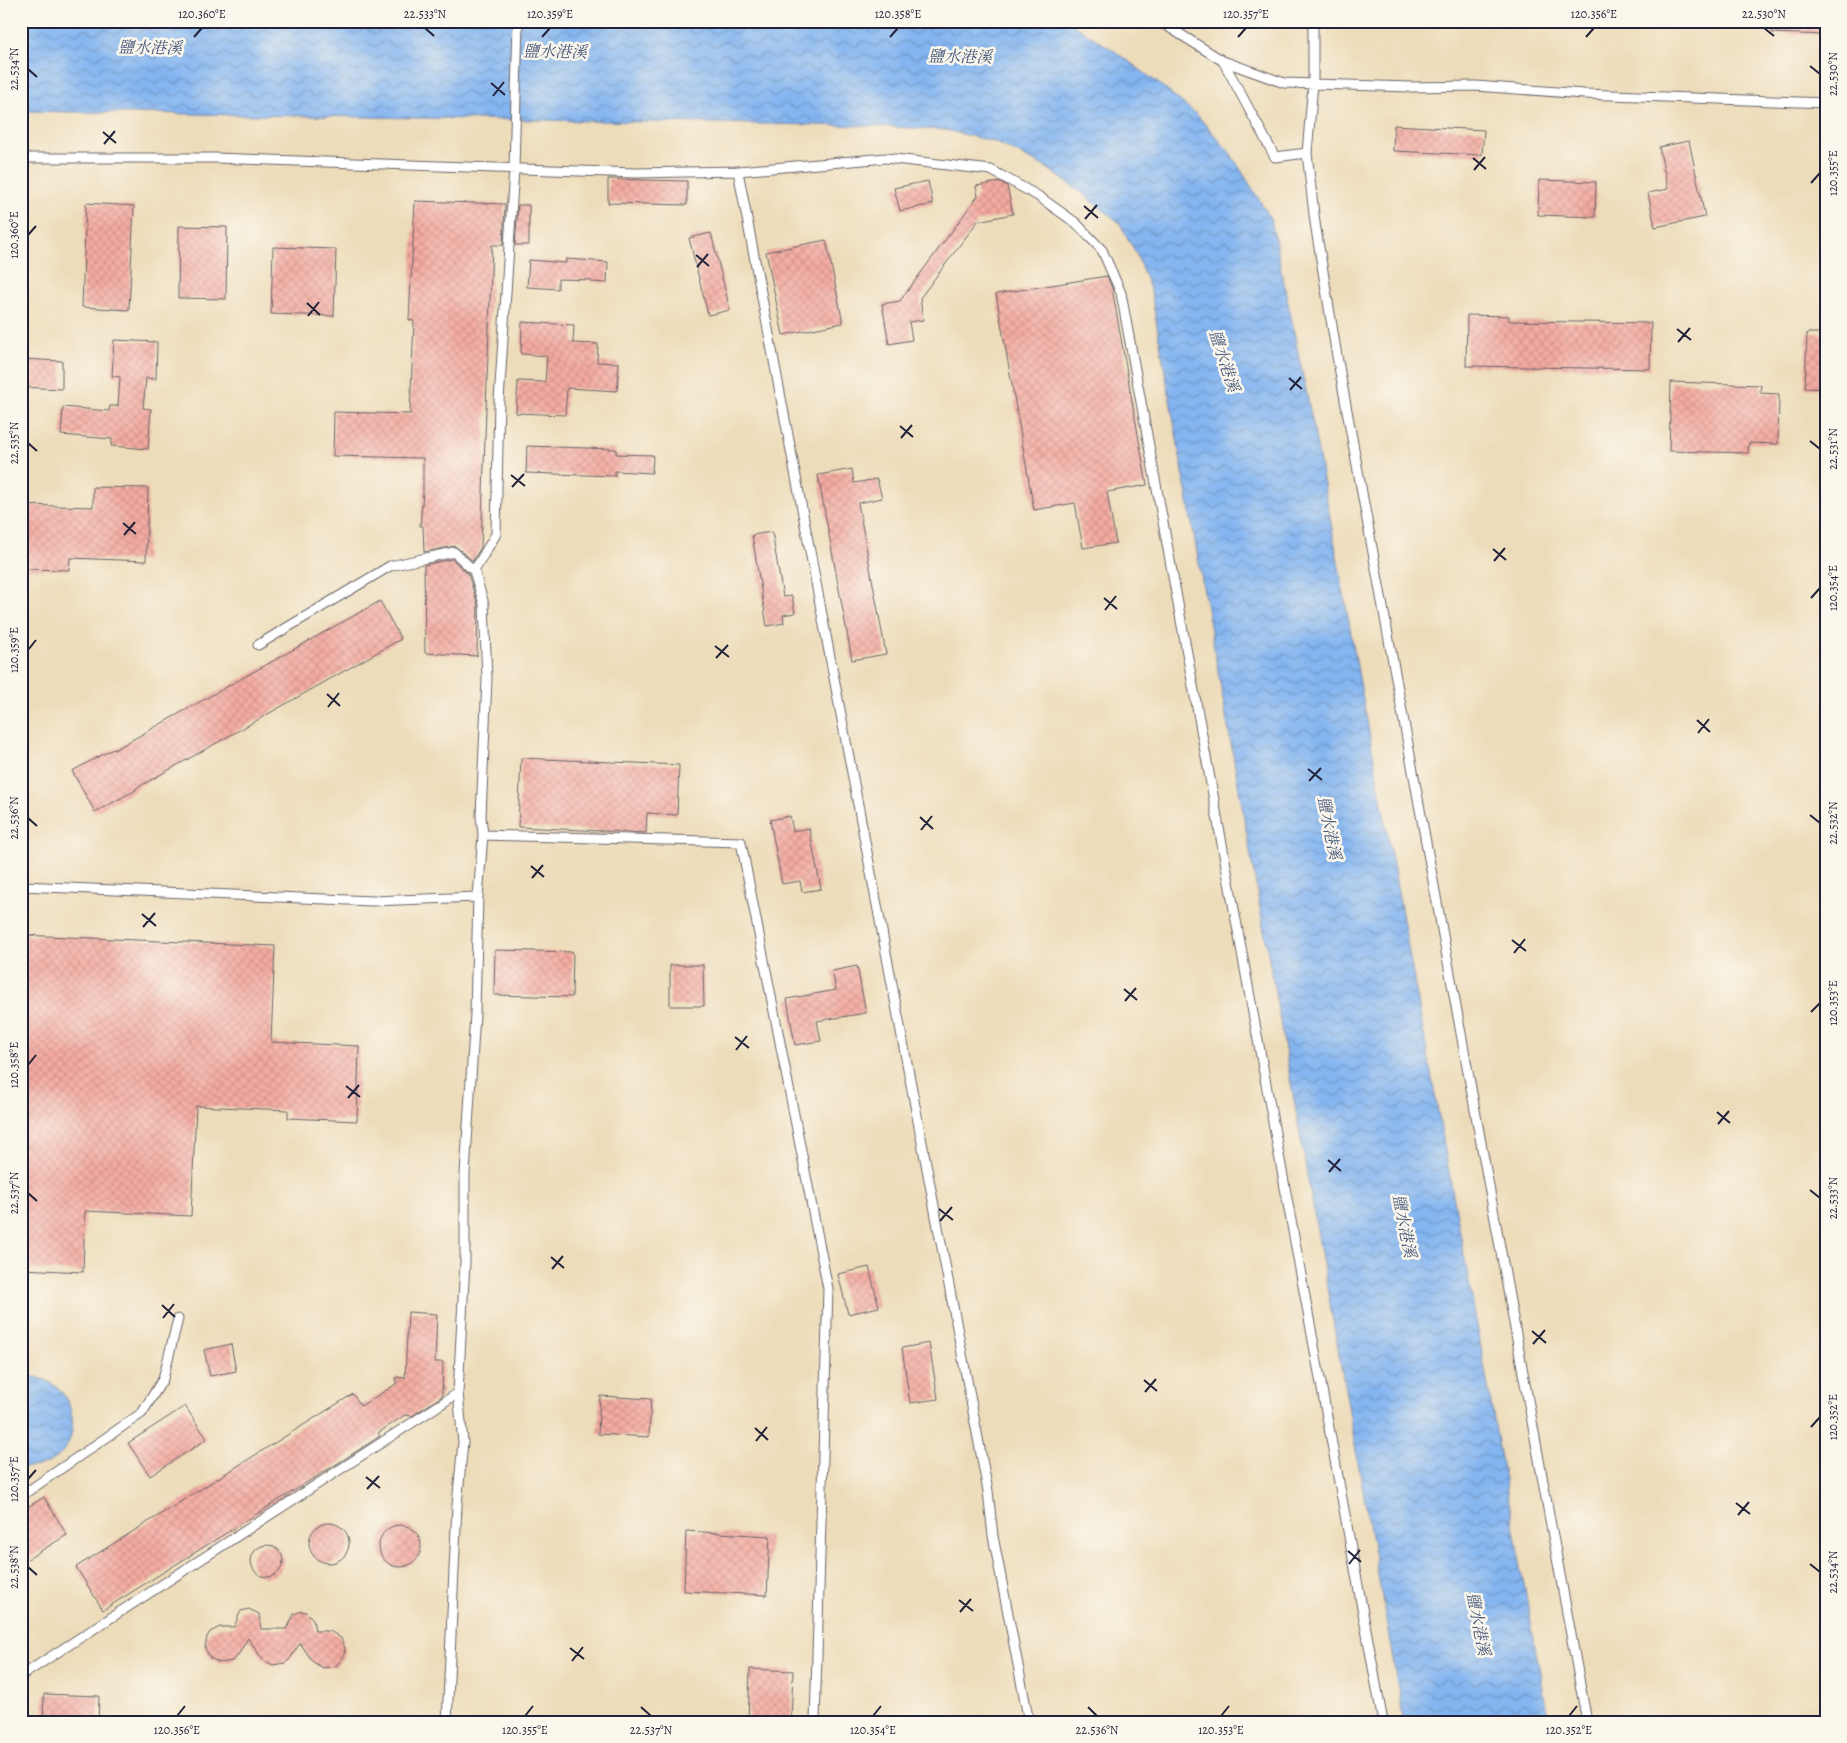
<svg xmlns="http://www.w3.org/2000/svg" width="1847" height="1743" font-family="Alegreya,'Noto Serif TC',serif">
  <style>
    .water { fill: url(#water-waves); stroke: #536c96 }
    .building { fill: url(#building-cross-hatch) }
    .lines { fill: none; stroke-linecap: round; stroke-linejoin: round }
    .service-casing { stroke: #696367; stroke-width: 11 }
    .service { stroke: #fff; stroke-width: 9 }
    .ticks { fill: none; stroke: #22223b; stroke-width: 2 }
    .labels { text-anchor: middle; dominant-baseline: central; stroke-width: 5; stroke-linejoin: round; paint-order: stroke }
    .water-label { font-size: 16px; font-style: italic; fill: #44557a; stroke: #fbf7ec }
    .neatline { fill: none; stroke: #22223b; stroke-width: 2 }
    .ticks-label { font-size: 12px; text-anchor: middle; fill: #22223b }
  </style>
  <defs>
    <pattern id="water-waves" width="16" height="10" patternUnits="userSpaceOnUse" patternTransform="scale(1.25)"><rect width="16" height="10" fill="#84b5f0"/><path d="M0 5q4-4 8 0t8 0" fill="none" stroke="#6c93c4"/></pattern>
    <pattern id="building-cross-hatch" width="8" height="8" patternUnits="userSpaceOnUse" patternTransform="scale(1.25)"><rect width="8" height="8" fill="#f4aba1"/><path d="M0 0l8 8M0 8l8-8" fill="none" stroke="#d1938c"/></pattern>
  </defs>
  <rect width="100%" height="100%" fill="#fbf7ec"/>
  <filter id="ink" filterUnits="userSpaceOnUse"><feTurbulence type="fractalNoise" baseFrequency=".02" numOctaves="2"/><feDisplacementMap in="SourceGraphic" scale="10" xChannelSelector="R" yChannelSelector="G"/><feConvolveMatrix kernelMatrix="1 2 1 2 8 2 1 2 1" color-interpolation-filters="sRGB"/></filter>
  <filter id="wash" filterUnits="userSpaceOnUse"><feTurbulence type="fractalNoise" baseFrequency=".0096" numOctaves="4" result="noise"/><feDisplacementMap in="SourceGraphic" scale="20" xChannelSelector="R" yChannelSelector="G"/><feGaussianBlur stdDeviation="1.12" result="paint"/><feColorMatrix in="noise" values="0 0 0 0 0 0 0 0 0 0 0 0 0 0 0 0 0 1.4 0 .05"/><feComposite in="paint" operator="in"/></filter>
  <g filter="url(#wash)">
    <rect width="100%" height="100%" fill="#eddcb9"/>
    <path class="water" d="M 21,21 L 1067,21 L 1113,50 L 1158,83 L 1197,115 L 1231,154 L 1263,206 L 1271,220 L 1314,430 L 1549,1722 L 1404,1722 L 1151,292 L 1136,253 L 1119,222 L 1082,193 L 1044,166 L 995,142 L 946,130 L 877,126 L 21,111 Z
      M 30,1376 C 35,1377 40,1378 45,1380 C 79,1394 83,1447 48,1463 C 39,1467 31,1467 22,1467 L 21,1377 Z"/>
    <g id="blocks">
      <path class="building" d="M 1772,21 L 1826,21 L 1826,35 L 1772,33 Z
        M 1394,125 L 1484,130 L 1482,155 L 1393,151 Z
        M 1689,141 L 1705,217 L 1655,227 L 1648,193 L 1668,189 L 1659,147 Z
        M 608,179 L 687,181 L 687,205 L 608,203 Z
        M 1539,180 L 1596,182 L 1595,217 L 1538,215 Z
        M 928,181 L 933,204 L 900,211 L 894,188 Z
        M 1000,182 L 1007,186 L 1013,214 L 978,221 L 920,298 L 923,320 L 909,322 L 912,340 L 889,344 L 882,304 L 900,301 L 978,196 L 976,186 Z
        M 415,201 L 505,204 L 503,245 L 492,245 L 481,547 L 473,561 L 455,546 L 424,552 L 423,526 L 420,526 L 423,492 L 423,458 L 333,456 L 334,412 L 410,414 L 414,321 L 409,320 Z
        M 86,203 L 134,206 L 129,310 L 82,307 Z
        M 518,205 L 529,205 L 529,245 L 515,245 Z
        M 179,226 L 227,227 L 226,299 L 178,298 Z
        M 711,233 L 730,310 L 708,315 L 689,238 Z
        M 826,240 L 843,323 L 783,335 L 766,252 Z
        M 273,247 L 336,249 L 334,316 L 271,314 Z
        M 566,259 L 608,262 L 607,283 L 591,282 L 591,280 L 558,279 L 558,289 L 527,287 L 529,260 L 566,263 Z
        M 1107,276 L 1112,288 L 1147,485 L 1107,492 L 1116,543 L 1083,548 L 1075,503 L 1034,510 L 996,294 Z
        M 1467,315 L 1509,316 L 1509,321 L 1651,323 L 1650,369 L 1466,366 Z
        M 522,322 L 574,325 L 573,343 L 598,344 L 597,362 L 619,363 L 617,391 L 567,388 L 565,415 L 516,413 L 518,381 L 545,382 L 547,356 L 521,354 Z
        M 1807,333 L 1826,333 L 1826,389 L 1805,388 Z
        M 114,340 L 157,342 L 156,379 L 146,378 L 143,408 L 151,409 L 148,449 L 111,446 L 112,439 L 61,435 L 63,407 L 109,411 L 110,406 L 118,406 L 120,377 L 112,376 Z
        M 21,359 L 62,361 L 62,389 L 21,387 Z
        M 1671,382 L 1761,385 L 1760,393 L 1779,394 L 1778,444 L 1749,443 L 1748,453 L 1669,451 Z
        M 527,446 L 616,449 L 616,454 L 653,455 L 652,473 L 615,471 L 615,476 L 526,473 Z
        M 852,469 L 854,483 L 877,479 L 882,498 L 858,503 L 886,654 L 852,660 L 818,475 Z
        M 93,487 L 148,488 L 146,561 L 70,558 L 69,570 L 21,569 L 21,505 L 93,507 Z
        M 772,532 L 783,597 L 792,596 L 795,613 L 783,615 L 784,623 L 767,626 L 752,535 Z
        M 452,559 L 468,574 L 478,605 L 477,656 L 425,653 L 424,565 Z
        M 380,601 L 401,639 L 135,789 L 136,790 L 95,812 L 72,771 L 113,749 L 114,750 Z
        M 521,758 L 679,765 L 677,815 L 647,813 L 646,833 L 518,827 Z
        M 790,816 L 793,831 L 809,828 L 821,889 L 802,892 L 800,881 L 782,884 L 770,820 Z
        M 21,935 L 275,946 L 271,1042 L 359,1046 L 357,1121 L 288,1118 L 288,1110 L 196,1106 L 191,1216 L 85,1211 L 83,1272 L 21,1269 Z
        M 495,950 L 573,952 L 572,997 L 494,995 Z
        M 670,965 L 703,965 L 704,1006 L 670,1006 Z
        M 857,966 L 866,1013 L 817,1021 L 821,1041 L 795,1045 L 787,999 L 836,990 L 832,971 Z
        M 869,1267 L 879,1307 L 848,1314 L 838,1274 Z
        M 408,1312 L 437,1314 L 435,1362 L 443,1362 L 442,1396 L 412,1416 L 405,1415 L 378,1433 L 380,1436 L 343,1460 L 103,1610 L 76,1567 L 353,1394 L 361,1406 L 396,1384 L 396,1377 L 405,1378 Z
        M 929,1343 L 938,1399 L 910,1403 L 902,1348 Z
        M 231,1344 L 236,1371 L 210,1376 L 204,1350 Z
        M 600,1396 L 651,1399 L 649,1437 L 598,1434 Z
        M 185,1406 L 207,1439 L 150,1476 L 128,1443 Z
        M 44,1497 L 67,1535 L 21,1563 L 21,1511 Z
        M309 1543a20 20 0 1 1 40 0a20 20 0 1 1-40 0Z
        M379 1546a21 21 0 1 1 42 0a21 21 0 1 1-42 0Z
        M 686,1531 L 770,1536 L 767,1595 L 684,1591 Z
        M251 1561a16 16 0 1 1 32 0a16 16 0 1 1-32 0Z
        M 249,1609 L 259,1614 L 261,1629 L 287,1629 L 294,1614 L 302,1611 L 306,1612 L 313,1619 L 315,1631 L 330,1631 L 341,1638 L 345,1649 L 344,1656 L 336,1666 L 323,1668 L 313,1662 L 300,1643 L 290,1659 L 285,1663 L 273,1665 L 263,1660 L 248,1638 L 237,1657 L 232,1661 L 220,1663 L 210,1658 L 205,1648 L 207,1637 L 210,1632 L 220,1627 L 234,1627 L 239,1615 L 241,1611 Z
        M 750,1669 L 793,1671 L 791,1722 L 748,1722 Z
        M 44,1694 L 99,1696 L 98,1722 L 43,1722 Z"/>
    </g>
  </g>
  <g filter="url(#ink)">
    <use href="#blocks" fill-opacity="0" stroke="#696367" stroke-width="1"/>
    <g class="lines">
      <g class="service-casing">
        <path id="service" d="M 1159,21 L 1223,61 L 1284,83 L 1410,87 L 1476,86 L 1584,94 L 1826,103
          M 1313,21 L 1313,84 L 1307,153 L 1315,223 L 1337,356 L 1587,1722
          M 1223,61 L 1275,157 L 1307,153
          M 21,158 L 215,158 L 636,173 L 738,171 L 886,158 L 991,170 L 1038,196 L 1076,223 L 1102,250 L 1121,293 L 1383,1722
          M 738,171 L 988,1491 L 993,1536 L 1029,1722
          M 474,571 L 496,534 L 499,401 L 514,169 L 518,21
          M 258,645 L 390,566 L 454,552 L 474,571 L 484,604 L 487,679 L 481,816 L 483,835 L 478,897 L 475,1014 L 465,1174 L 465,1262 L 458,1393 L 463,1442 L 457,1505 L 447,1722
          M 483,835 L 741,842 L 828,1289 L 815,1722
          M 21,886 L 372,901 L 478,897
          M 21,1496 L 142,1413 L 163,1379 L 178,1319
          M 21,1676 L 458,1393"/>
      </g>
      <use href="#service" class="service"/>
    </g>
  </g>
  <path class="ticks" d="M 425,28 L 434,36M 1764,28 L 1774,36M 194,37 L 202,28M 542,37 L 550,28M 890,37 L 898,28M 1238,37 L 1246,28M 1586,37 L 1594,28M 1810,66 L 1820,74M 28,69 L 37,77M 491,83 L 505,95M 493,96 L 504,82M 103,132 L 116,143M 104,144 L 115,131M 1473,158 L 1486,169M 1474,170 L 1485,157M 1811,183 L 1820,173M 1084,206 L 1098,218M 1085,219 L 1097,205M 28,235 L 36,226M 696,255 L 709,266M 697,267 L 708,254M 307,303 L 320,315M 308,316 L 319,302M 1677,329 L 1691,340M 1678,342 L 1690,328M 1289,378 L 1302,389M 1290,390 L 1301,377M 900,426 L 913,437M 901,438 L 912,425M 1810,441 L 1820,449M 28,443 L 37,451M 511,475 L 525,486M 512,487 L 524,474M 123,523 L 136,534M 124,535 L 135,522M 1493,549 L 1506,560M 1494,561 L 1505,548M 1104,598 L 1117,609M 1811,598 L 1820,588M 1105,610 L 1116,596M 715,646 L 729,657M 28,650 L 36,640M 716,658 L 728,645M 327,694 L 340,706M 328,707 L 339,693M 1697,720 L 1710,732M 1698,733 L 1709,719M 1308,769 L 1322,780M 1309,781 L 1321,768M 1810,815 L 1820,823M 920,817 L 933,829M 28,818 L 37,826M 921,830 L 932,816M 531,866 L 544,877M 532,878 L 543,865M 142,914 L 156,926M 143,927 L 155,913M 1512,940 L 1526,951M 1514,953 L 1525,939M 1124,989 L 1137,1000M 1125,1001 L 1136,988M 1811,1012 L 1820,1003M 735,1037 L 749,1048M 736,1050 L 747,1036M 28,1065 L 36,1055M 346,1086 L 360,1097M 348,1098 L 359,1085M 1717,1112 L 1730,1123M 1718,1124 L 1729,1111M 1328,1160 L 1341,1171M 1329,1172 L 1340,1159M 1810,1190 L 1820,1198M 28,1193 L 37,1201M 939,1209 L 953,1220M 940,1221 L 952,1207M 551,1257 L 564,1268M 552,1269 L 563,1256M 162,1305 L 175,1317M 163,1318 L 174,1304M 1532,1331 L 1546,1343M 1533,1344 L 1545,1330M 1144,1380 L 1157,1391M 1145,1392 L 1156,1379M 1811,1427 L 1820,1417M 755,1428 L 768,1440M 756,1441 L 767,1427M 366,1477 L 380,1488M 28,1479 L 36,1470M 367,1489 L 379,1476M 1736,1503 L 1750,1514M 1738,1515 L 1749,1502M 1348,1551 L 1361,1562M 1349,1564 L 1360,1550M 1810,1564 L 1820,1572M 28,1567 L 37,1575M 959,1600 L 973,1611M 960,1612 L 971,1599M 570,1648 L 584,1659M 572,1661 L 583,1647M 641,1707 L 651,1716M 1088,1707 L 1097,1716M 177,1716 L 185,1706M 525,1716 L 533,1706M 873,1716 L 881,1706M 1221,1716 L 1229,1706M 1569,1716 L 1577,1706"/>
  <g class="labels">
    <g class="water-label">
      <text transform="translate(150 48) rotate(1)">鹽水港溪</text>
      <text transform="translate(555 52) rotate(1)">鹽水港溪</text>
      <text transform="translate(960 57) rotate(1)">鹽水港溪</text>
      <text transform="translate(1224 361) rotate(72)">鹽水港溪</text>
      <text transform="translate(1329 828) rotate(79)">鹽水港溪</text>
      <text transform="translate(1404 1226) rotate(79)">鹽水港溪</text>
      <text transform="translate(1478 1624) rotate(79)">鹽水港溪</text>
    </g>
  </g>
  <rect width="1847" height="1743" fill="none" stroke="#fbf7ec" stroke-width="55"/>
  <rect x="28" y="28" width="1792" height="1688" class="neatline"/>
  <g class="ticks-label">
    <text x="202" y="18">120.360°E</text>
    <text x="425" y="18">22.533°N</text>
    <text x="550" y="18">120.359°E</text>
    <text x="898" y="18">120.358°E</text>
    <text x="1246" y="18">120.357°E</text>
    <text x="1594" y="18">120.356°E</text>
    <text x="1764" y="18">22.530°N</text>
    <text transform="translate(14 69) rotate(-90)" y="4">22.534°N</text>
    <text transform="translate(1833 74) rotate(-90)" y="4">22.530°N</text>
    <text transform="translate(1833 173) rotate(-90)" y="4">120.355°E</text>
    <text transform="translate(14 235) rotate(-90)" y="4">120.360°E</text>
    <text transform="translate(14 443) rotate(-90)" y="4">22.535°N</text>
    <text transform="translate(1833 449) rotate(-90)" y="4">22.531°N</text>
    <text transform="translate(1833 588) rotate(-90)" y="4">120.354°E</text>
    <text transform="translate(14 650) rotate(-90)" y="4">120.359°E</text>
    <text transform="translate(14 818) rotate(-90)" y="4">22.536°N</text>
    <text transform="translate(1833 823) rotate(-90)" y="4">22.532°N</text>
    <text transform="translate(1833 1003) rotate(-90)" y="4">120.353°E</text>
    <text transform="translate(14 1065) rotate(-90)" y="4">120.358°E</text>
    <text transform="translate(14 1193) rotate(-90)" y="4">22.537°N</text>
    <text transform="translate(1833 1198) rotate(-90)" y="4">22.533°N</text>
    <text transform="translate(1833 1417) rotate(-90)" y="4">120.352°E</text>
    <text transform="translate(14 1479) rotate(-90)" y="4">120.357°E</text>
    <text transform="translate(14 1567) rotate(-90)" y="4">22.538°N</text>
    <text transform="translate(1833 1572) rotate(-90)" y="4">22.534°N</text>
    <text x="177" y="1734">120.356°E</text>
    <text x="525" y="1734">120.355°E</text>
    <text x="651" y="1734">22.537°N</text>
    <text x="873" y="1734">120.354°E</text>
    <text x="1097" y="1734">22.536°N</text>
    <text x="1221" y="1734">120.353°E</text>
    <text x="1569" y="1734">120.352°E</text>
  </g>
</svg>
